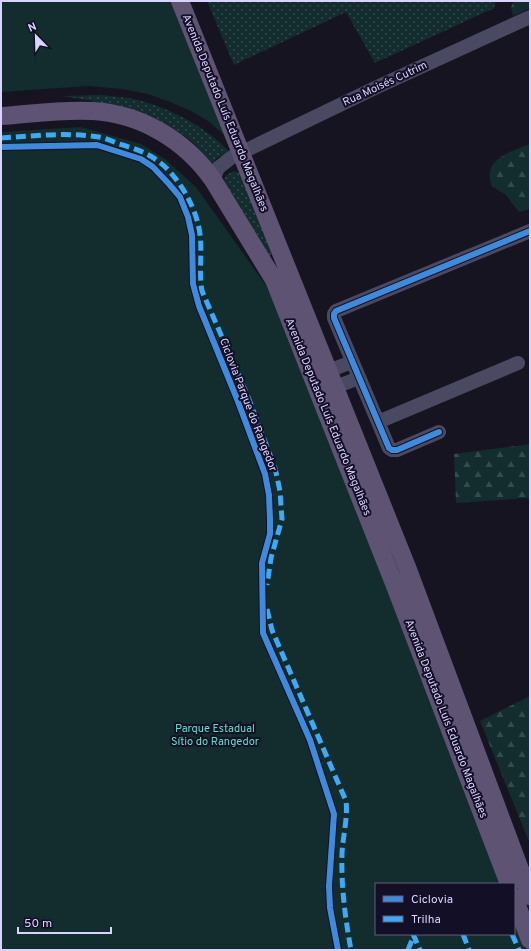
<svg xmlns="http://www.w3.org/2000/svg" width="531" height="951" font-family="Overpass,sans-serif">
  <style>
    .grass { fill: url(#grass-dots) }
    .forest { fill: url(#forest-firs) }
    .park { fill: #132c2d }
    .lines { fill: none; stroke-linecap: round; stroke-linejoin: round }
    .minor { stroke: #4a4962; stroke-width: 14 }
    .major { stroke: #5e5373; stroke-width: 18 }
    .quiet { stroke: #3fa9f5; stroke-width: 5; stroke-dasharray: 10 5; stroke-linecap: butt }
    .cycleway-casing { stroke: #130f26; stroke-width: 8 }
    .cycleway { stroke: #408adc; stroke-width: 6 }
    .labels { text-anchor: middle; dominant-baseline: central; stroke-width: 4; stroke-linejoin: round; paint-order: stroke }
    .street-label { font-size: 11px; fill: #d9d4ff; stroke: #130f26 }
    .park-label { font-size: 11px; fill: #5fe0c0; stroke: #130f26 }
  </style>
  <defs>
    <pattern id="grass-dots" width="8" height="8" patternUnits="userSpaceOnUse"><rect width="8" height="8" fill="#132c2d"/><path d="M2 2h.1M6 6h.1" fill="none" stroke="#354a4c" stroke-width="1.8" stroke-linecap="round"/></pattern>
    <pattern id="forest-firs" width="22" height="20" patternUnits="userSpaceOnUse"><rect width="22" height="20" fill="#132c2d"/><path d="M5 1l3.5 6h-7zM16 11l3.5 6h-7z" fill="#354a4c"/></pattern>
  </defs>
  <rect width="100%" height="100%" fill="#161421"/>
  <path class="grass" d="M 207,1 L 496,1 L 494,8 L 375,63 L 346,12 L 234,65 Z
    M 100,95 C 112,96 123,97 134,99 C 169,107 206,127 231,153 L 218,157 L 212,164 C 204,155 196,144 186,137 C 150,110 105,103 62,96 Z
    M 234,171 L 240,173 L 272,254 L 268,257 L 225,184 L 224,180 L 226,175 Z"/>
  <path class="forest" d="M 514,1 L 530,1 L 530,8 L 513,16 L 511,7 Z
    M 530,144 L 530,209 L 519,212 L 506,195 L 492,186 C 481,159 510,152 530,144 Z
    M 530,444 L 530,499 L 526,498 L 456,503 L 454,454 Z
    M 530,696 L 530,844 L 480,721 Z"/>
  <path class="park" d="M 1,1 L 174,1 L 228,138 L 208,121 L 191,111 L 170,102 L 148,94 L 122,89 L 88,86 L 1,92 Z
    M 81,127 L 141,144 L 165,159 L 196,187 L 267,287 L 388,587 L 471,800 L 499,884 L 376,884 L 376,934 L 514,934 L 514,922 L 525,950 L 1,950 L 1,132 Z"/>
  <g class="lines">
    <path class="minor" d="M 213,180 L 218,168 L 232,157 L 377,87 L 530,17
      M 328,371 L 352,362
      M 335,387 L 359,378
      M 378,422 L 518,363
      M 439,432 L 397,450 L 392,450 L 389,448 L 334,318 L 334,314 L 336,311 L 530,231"/>
    <path class="major" d="M 180,1 L 407,567 L 530,896
      M 1,116 C 31,114 62,109 93,111 C 141,114 185,140 213,180 L 274,280 L 395,586 L 509,884
      M 514,897 L 530,940"/>
    <path class="quiet" d="M 1,138 C 33,136 66,132 99,137 C 105,138 112,141 119,144 C 133,148 146,152 158,161 C 176,174 193,202 198,224 C 204,246 198,269 202,291 L 248,397 L 275,468 L 280,491 L 282,519 L 271,558 L 267,585
      M 267,609 L 272,630 L 346,801 C 348,818 343,835 342,853 C 341,886 345,917 351,950
      M 413,934 L 420,950
      M 463,934 L 469,950
      M 512,934 L 519,950
      M 408,950 L 414,935"/>
    <g class="cycleway-casing">
      <path id="cycleway" d="M 1,147 L 97,145 L 141,159 L 153,167 L 169,184 L 180,197 L 188,217 L 192,235 L 193,284 L 199,306 L 237,399 L 265,474 L 269,495 L 270,519 L 270,534 L 262,563 L 263,633 L 310,740 L 334,814 L 329,886 L 330,908 L 338,950
        M 439,432 L 397,450 L 392,450 L 389,448 L 334,318 L 334,314 L 336,311 L 530,231"/>
    </g>
    <use href="#cycleway" class="cycleway"/>
  </g>
  <g class="labels">
    <g class="street-label">
      <text transform="translate(385 84) rotate(-25)">Rua Moisés Cutrim</text>
      <text transform="translate(225 113) rotate(68)">Avenida Deputado Luís Eduardo Magalhães</text>
      <text transform="translate(248 405) rotate(69)">Ciclovia Parque do Rangedor</text>
      <text transform="translate(328 417) rotate(68)">Avenida Deputado Luís Eduardo Magalhães</text>
      <text transform="translate(446 719) rotate(69)">Avenida Deputado Luís Eduardo Magalhães</text>
    </g>
    <g class="park-label">
      <text x="215" y="729">Parque Estadual<tspan x="215" dy="13">Sítio do Rangedor</tspan></text>
    </g>
  </g>
  <rect width="531" height="951" fill="none" stroke="#d9d4ff" stroke-width="4"/>
  <rect x="375" y="883" width="140" height="52" fill="#130f26" stroke="#625e7d"/>
  <rect x="383" y="896" width="20" height="6" fill="#408adc" stroke="#625e7d"/>
  <text x="411" y="903" font-size="12" fill="#d9d4ff">Ciclovia</text>
  <rect x="383" y="916" width="20" height="6" fill="#3fa9f5" stroke="#625e7d"/>
  <text x="411" y="923" font-size="12" fill="#d9d4ff">Trilha</text>
  <g transform="translate(36 36) rotate(337)" stroke="#130f26" stroke-width="3" paint-order="stroke">
  <path d="M0-3L7 15L0 10L-7 15Z" fill="#d9d4ff"/>
  <text y="-6" font-size="11" font-weight="bold" text-anchor="middle" fill="#d9d4ff">N</text>
  </g>
  <path d="M18 927v6h93v-6" fill="none" stroke="#d9d4ff" stroke-width="2"/>
  <text x="24" y="927" font-size="12" fill="#d9d4ff" stroke="#130f26" stroke-width="3" paint-order="stroke">50 m</text>
</svg>
